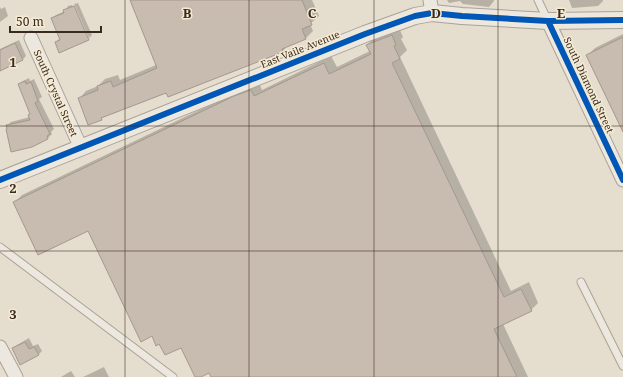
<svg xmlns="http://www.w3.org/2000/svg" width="623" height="377" font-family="'Noto Serif',serif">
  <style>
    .shadow { fill: #0003 }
    .building { fill: #c8bbaf; stroke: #a5988d }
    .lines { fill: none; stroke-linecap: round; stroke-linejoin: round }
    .service-casing { stroke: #aaa297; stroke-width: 9 }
    .minor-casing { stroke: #aaa297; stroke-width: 15 }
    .tertiary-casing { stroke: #aaa297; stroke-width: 18 }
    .service { stroke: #ede8df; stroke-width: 7 }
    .minor { stroke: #ede8df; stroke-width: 13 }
    .tertiary { stroke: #ede8df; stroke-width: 16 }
    .cycleway-casing { stroke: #f5ebd4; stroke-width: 8 }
    .cycleway { stroke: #0057b8; stroke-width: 6 }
    .grid { fill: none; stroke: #392a1f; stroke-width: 1; stroke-opacity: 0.55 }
    .labels { text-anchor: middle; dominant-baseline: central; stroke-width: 3; stroke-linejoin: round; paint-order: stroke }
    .street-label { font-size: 10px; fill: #392a1f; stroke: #f5ebd4 }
    .grid-label { font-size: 13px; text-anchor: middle; font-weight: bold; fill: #392a1f; stroke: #f5ebd4; stroke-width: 3; stroke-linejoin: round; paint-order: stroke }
  </style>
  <rect width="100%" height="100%" fill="#e5ddce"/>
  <path class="shadow" d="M 131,0 L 312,0 L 319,16 L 310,24 L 313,31 L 305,39 L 288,45 L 283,51 L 167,91 L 105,115 L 101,119 L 79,99 L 86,91 L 98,86 L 105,79 L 118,75 L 120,80 L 156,65 Z
    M 447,0 L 494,0 L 494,1 L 489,7 L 463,4 L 460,1 L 449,3 Z
    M 569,0 L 603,0 L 603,1 L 598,6 L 572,8 Z
    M 78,3 L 92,35 L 89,38 L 74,4 Z
    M 72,5 L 87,39 L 88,39 L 60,51 L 56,42 L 60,38 L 52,18 L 56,15 L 65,11 L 68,6 Z
    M 0,7 L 1,9 L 5,7 L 8,16 L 0,22 Z
    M 399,28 L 403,37 L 401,39 L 407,50 L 400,57 L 511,291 L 529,282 L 538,303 L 531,310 L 503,324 L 528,377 L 212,377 L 210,372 L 199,377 L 196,377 L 181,347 L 160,343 L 89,230 L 15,202 L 22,195 L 243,89 L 259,83 L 262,90 L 331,56 L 337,67 L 370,51 L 367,45 L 375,38 Z
    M 623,34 L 623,130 L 587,56 L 595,48 Z
    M 19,40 L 26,56 L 23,59 L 0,70 L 0,49 Z
    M 29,78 L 30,81 L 34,79 L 42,97 L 39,99 L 54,129 L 51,132 L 52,134 L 48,138 L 32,146 L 7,129 L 8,128 L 8,125 L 11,122 L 30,117 L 29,115 L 31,113 L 19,84 L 23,81 Z
    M 29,338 L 33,346 L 38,344 L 42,351 L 38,355 L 13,349 L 17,345 Z
    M 104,367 L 109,377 L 83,377 Z
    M 71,371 L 75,377 L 61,377 Z"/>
  <path class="building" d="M 130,0 L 302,0 L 312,25 L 302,29 L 306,39 L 282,49 L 283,52 L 168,97 L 166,93 L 101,118 L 102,120 L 88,125 L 78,98 L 98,90 L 97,86 L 111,81 L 113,87 L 157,68 Z
    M 74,6 L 89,40 L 59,53 L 55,42 L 60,40 L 51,18 L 64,13 L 63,10 Z
    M 392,35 L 396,45 L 394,46 L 400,59 L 392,63 L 504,297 L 521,289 L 532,311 L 494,329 L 517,377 L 211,377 L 209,373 L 201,377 L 195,377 L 181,348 L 165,355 L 159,344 L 156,346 L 152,336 L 141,342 L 88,231 L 38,255 L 13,202 L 234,96 L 251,90 L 254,96 L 324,63 L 329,74 L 371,54 L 366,45 Z
    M 623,37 L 623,132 L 586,55 Z
    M 15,43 L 23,60 L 0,71 L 0,50 Z
    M 25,81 L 26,84 L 31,82 L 38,101 L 35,103 L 50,134 L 47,136 L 48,139 L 32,147 L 11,152 L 6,129 L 7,129 L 6,125 L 30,120 L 28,115 L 30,114 L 18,84 Z
    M 25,342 L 29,349 L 34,347 L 39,355 L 20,365 L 12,348 Z"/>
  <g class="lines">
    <g class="service-casing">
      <path id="service" d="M 538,0 L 548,21
        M 0,247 L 173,377
        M 581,282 L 623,366"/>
    </g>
    <g class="minor-casing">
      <path id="minor" d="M 430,0 L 432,13
        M 548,21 L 623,180
        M 31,38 L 81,148
        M 0,347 L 16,377"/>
    </g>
    <g class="tertiary-casing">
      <path id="tertiary" d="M 0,180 L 365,34 L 415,16 L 432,13 L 462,16 L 548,21 L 623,20"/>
    </g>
    <use href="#service" class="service"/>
    <use href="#minor" class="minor"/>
    <use href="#tertiary" class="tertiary"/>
    <g class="cycleway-casing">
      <path id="cycleway" d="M 548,21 L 623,180
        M 0,180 L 365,34 L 415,16 L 432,13 L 462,16 L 548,21 L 623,20"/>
    </g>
    <use href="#cycleway" class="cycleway"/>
  </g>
  <path class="grid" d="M 125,0 L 125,377M 249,0 L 249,377M 374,0 L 374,377M 498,0 L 498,377M 0,126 L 623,126M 0,251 L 623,251"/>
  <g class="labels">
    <g class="street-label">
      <text transform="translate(300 49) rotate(-22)">East Vaile Avenue</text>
      <text transform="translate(589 85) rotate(65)">South Diamond Street</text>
      <text transform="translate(56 93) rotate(66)">South Crystal Street</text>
    </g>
  </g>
  <g class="grid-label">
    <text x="187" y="18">B</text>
    <text x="312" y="18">C</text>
    <text x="436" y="18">D</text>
    <text x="561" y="18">E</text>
    <text x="13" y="67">1</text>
    <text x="13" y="193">2</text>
    <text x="13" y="319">3</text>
  </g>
  <path d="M10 26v6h91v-6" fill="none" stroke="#392a1f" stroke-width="2"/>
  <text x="16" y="26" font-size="12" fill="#392a1f" stroke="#f5ebd4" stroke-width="3" paint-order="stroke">50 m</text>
</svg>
